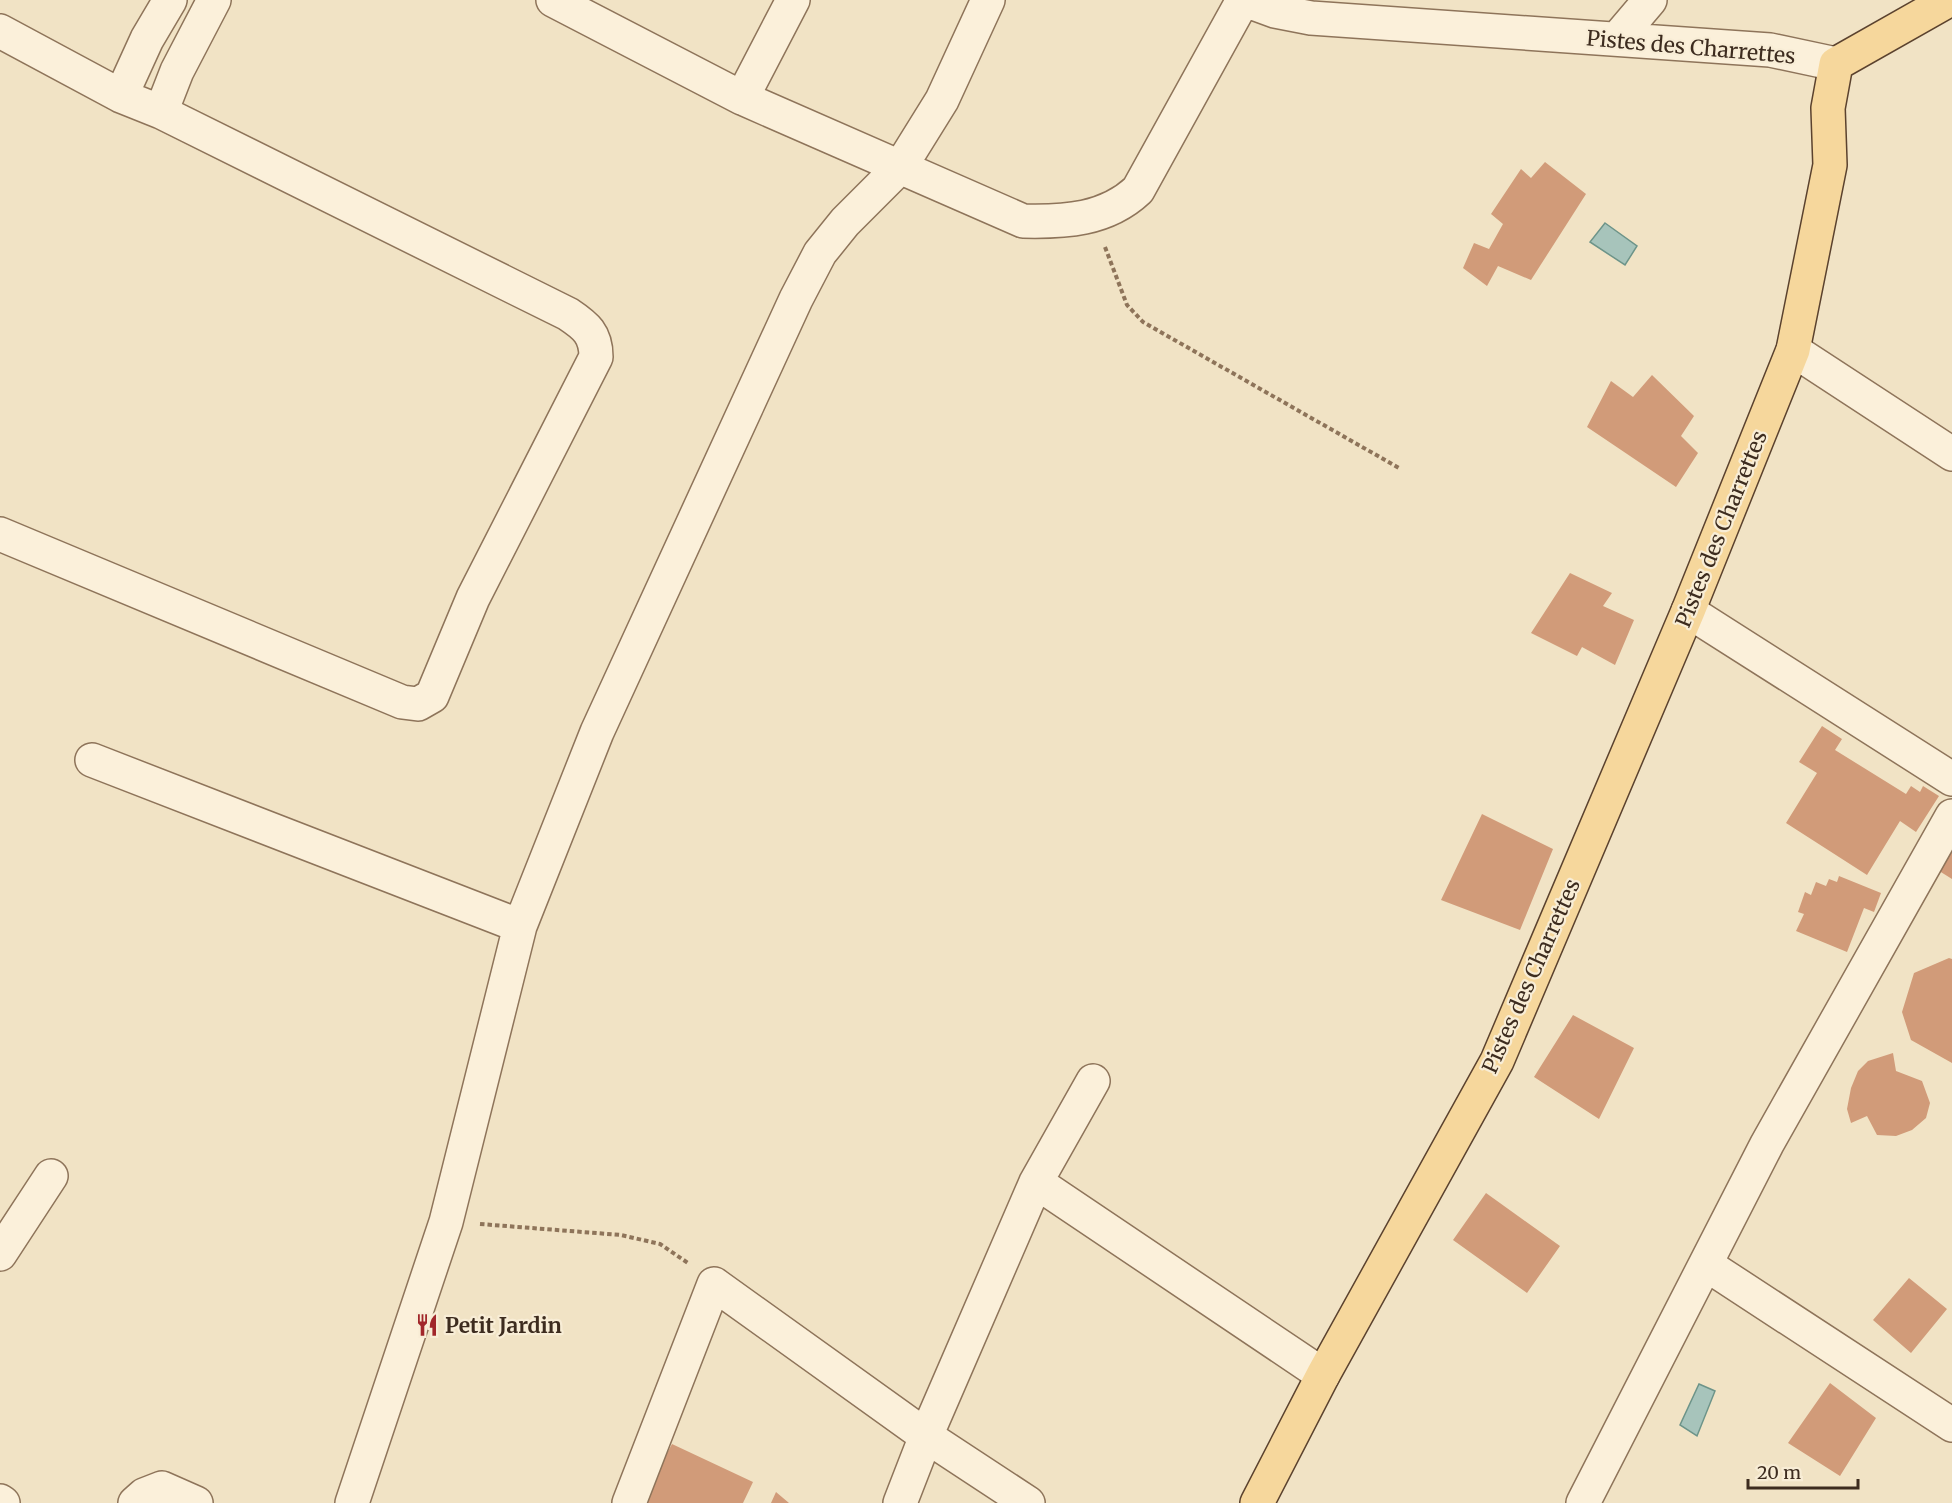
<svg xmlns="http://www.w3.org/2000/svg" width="1952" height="1503" font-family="Merriweather,serif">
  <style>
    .water { fill: #a7c4bb; stroke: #6d9489; stroke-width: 1.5 }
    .building { fill: #d19b79 }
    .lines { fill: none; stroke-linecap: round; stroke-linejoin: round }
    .minor-casing { stroke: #8e745a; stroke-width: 36 }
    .major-casing { stroke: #5b422e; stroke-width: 36 }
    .path { stroke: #8e745a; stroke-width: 4; stroke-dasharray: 4.5 3; stroke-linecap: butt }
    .minor { stroke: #fbf0da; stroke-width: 33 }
    .major { stroke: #f6d79c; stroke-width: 33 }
    .labels { text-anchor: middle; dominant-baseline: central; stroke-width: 4.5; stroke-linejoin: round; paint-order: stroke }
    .street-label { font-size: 21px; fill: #3d2c1f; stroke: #f8edd6 }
    .poi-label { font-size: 21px; font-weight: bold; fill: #3d2c1f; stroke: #f8edd6; text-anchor: start }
  </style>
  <rect width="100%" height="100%" fill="#f1e3c5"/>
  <path class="water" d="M 1605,223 L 1637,246 L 1625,265 L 1590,242 Z
    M 1699,1384 L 1715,1391 L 1697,1436 L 1680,1425 Z"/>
  <path class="building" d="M 1545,162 L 1586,194 L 1531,280 L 1498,266 L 1487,286 L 1463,268 L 1474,243 L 1489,249 L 1503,224 L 1491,214 L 1521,169 L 1531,178 Z
    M 1652,375 L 1694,416 L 1681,436 L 1698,453 L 1676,487 L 1587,427 L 1611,381 L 1633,397 Z
    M 1570,573 L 1612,593 L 1603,606 L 1634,620 L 1615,665 L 1582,647 L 1577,656 L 1531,633 Z
    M 1822,726 L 1842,739 L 1835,750 L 1906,794 L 1911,786 L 1920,792 L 1923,786 L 1939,796 L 1916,832 L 1900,821 L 1867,875 L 1786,823 L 1817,773 L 1799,762 Z
    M 1482,814 L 1553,849 L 1520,930 L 1441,900 Z
    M 1952,844 L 1952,879 L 1936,869 Z
    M 1839,876 L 1881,893 L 1874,912 L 1864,908 L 1847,952 L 1796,931 L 1804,914 L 1798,912 L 1805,892 L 1811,895 L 1816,882 L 1826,886 L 1829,879 L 1837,882 Z
    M 1949,958 L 1952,959 L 1952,1063 L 1911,1040 L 1902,1012 L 1914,973 Z
    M 1573,1015 L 1634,1048 L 1599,1119 L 1534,1077 Z
    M 1893,1053 L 1896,1071 L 1922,1081 L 1930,1103 L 1926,1118 L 1912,1130 L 1896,1136 L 1877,1135 L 1867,1116 L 1851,1123 L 1847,1109 L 1851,1088 L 1858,1071 L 1868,1061 Z
    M 1486,1193 L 1560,1246 L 1527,1293 L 1453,1240 Z
    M 1909,1278 L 1947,1309 L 1911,1353 L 1873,1320 Z
    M 1830,1383 L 1876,1418 L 1840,1476 L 1788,1443 Z
    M 672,1444 L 753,1482 L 743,1503 L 640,1503 Z
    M 776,1492 L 789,1503 L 771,1503 Z"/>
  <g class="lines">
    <g class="minor-casing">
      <path id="minor" d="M 553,0 L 742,98 L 1023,221 C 1065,222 1106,220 1138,190 L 1243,0
        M 1245,0 L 1275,11 L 1311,18 L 1770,50 L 1836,64
        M 0,31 L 121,96 L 161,112 L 568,314 C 586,326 596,334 596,357 L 473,598 L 432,696 L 418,704 L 402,702 L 0,534
        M 1617,39 L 1650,0
        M 121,96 L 147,39 L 170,0
        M 742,98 L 793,0
        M 161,112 L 177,71 L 214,0
        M 1793,350 L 1952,454
        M 1688,611 L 1952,779
        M 92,760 L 520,926
        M 1036,1182 L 1323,1375
        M 0,1254 L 51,1176
        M 1707,1265 L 1952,1425
        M 0,1501 L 3,1503
        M 135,1503 L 144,1495 L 162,1488 L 196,1503
        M 352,1503 L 446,1222 L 520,926 L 597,732 L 796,299 L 820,253 L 845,222 L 901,166 L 942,100 L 988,0
        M 629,1503 L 714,1284 L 926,1436 L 1028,1503
        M 900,1503 L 926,1436 L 1036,1182 L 1093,1081
        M 1583,1503 L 1767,1144 L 1952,816"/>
    </g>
    <g class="major-casing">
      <path id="major" d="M 1257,1503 L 1323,1375 L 1497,1061 L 1688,611 L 1793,350 L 1830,165 L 1828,108 L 1836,64 L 1949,0"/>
    </g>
    <path class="path" d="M 1105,247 L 1127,305 L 1143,322 L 1399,468
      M 480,1224 L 621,1235 L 660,1244 L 688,1263"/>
    <use href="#minor" class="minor"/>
    <use href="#major" class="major"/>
  </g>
  <defs>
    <g id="restaurant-bare" transform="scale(1.8)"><path d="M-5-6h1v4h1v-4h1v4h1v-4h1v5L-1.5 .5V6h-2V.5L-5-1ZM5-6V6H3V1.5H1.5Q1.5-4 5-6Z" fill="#a1262a" stroke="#f8edd6" stroke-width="2.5" paint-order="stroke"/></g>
  </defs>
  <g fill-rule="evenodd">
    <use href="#restaurant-bare" x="427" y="1325"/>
  </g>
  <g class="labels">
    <g class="street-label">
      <text transform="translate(1691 47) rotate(5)">Pistes des Charrettes</text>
      <text transform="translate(1721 529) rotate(-68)">Pistes des Charrettes</text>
      <text transform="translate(1531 976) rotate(-66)">Pistes des Charrettes</text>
    </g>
    <g class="poi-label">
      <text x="445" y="1325">Petit Jardin</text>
    </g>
  </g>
  <path d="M1748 1479v9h110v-9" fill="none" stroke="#3d2c1f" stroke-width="3"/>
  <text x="1757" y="1479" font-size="18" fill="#3d2c1f" stroke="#f8edd6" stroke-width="4.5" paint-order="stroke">20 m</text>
</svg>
